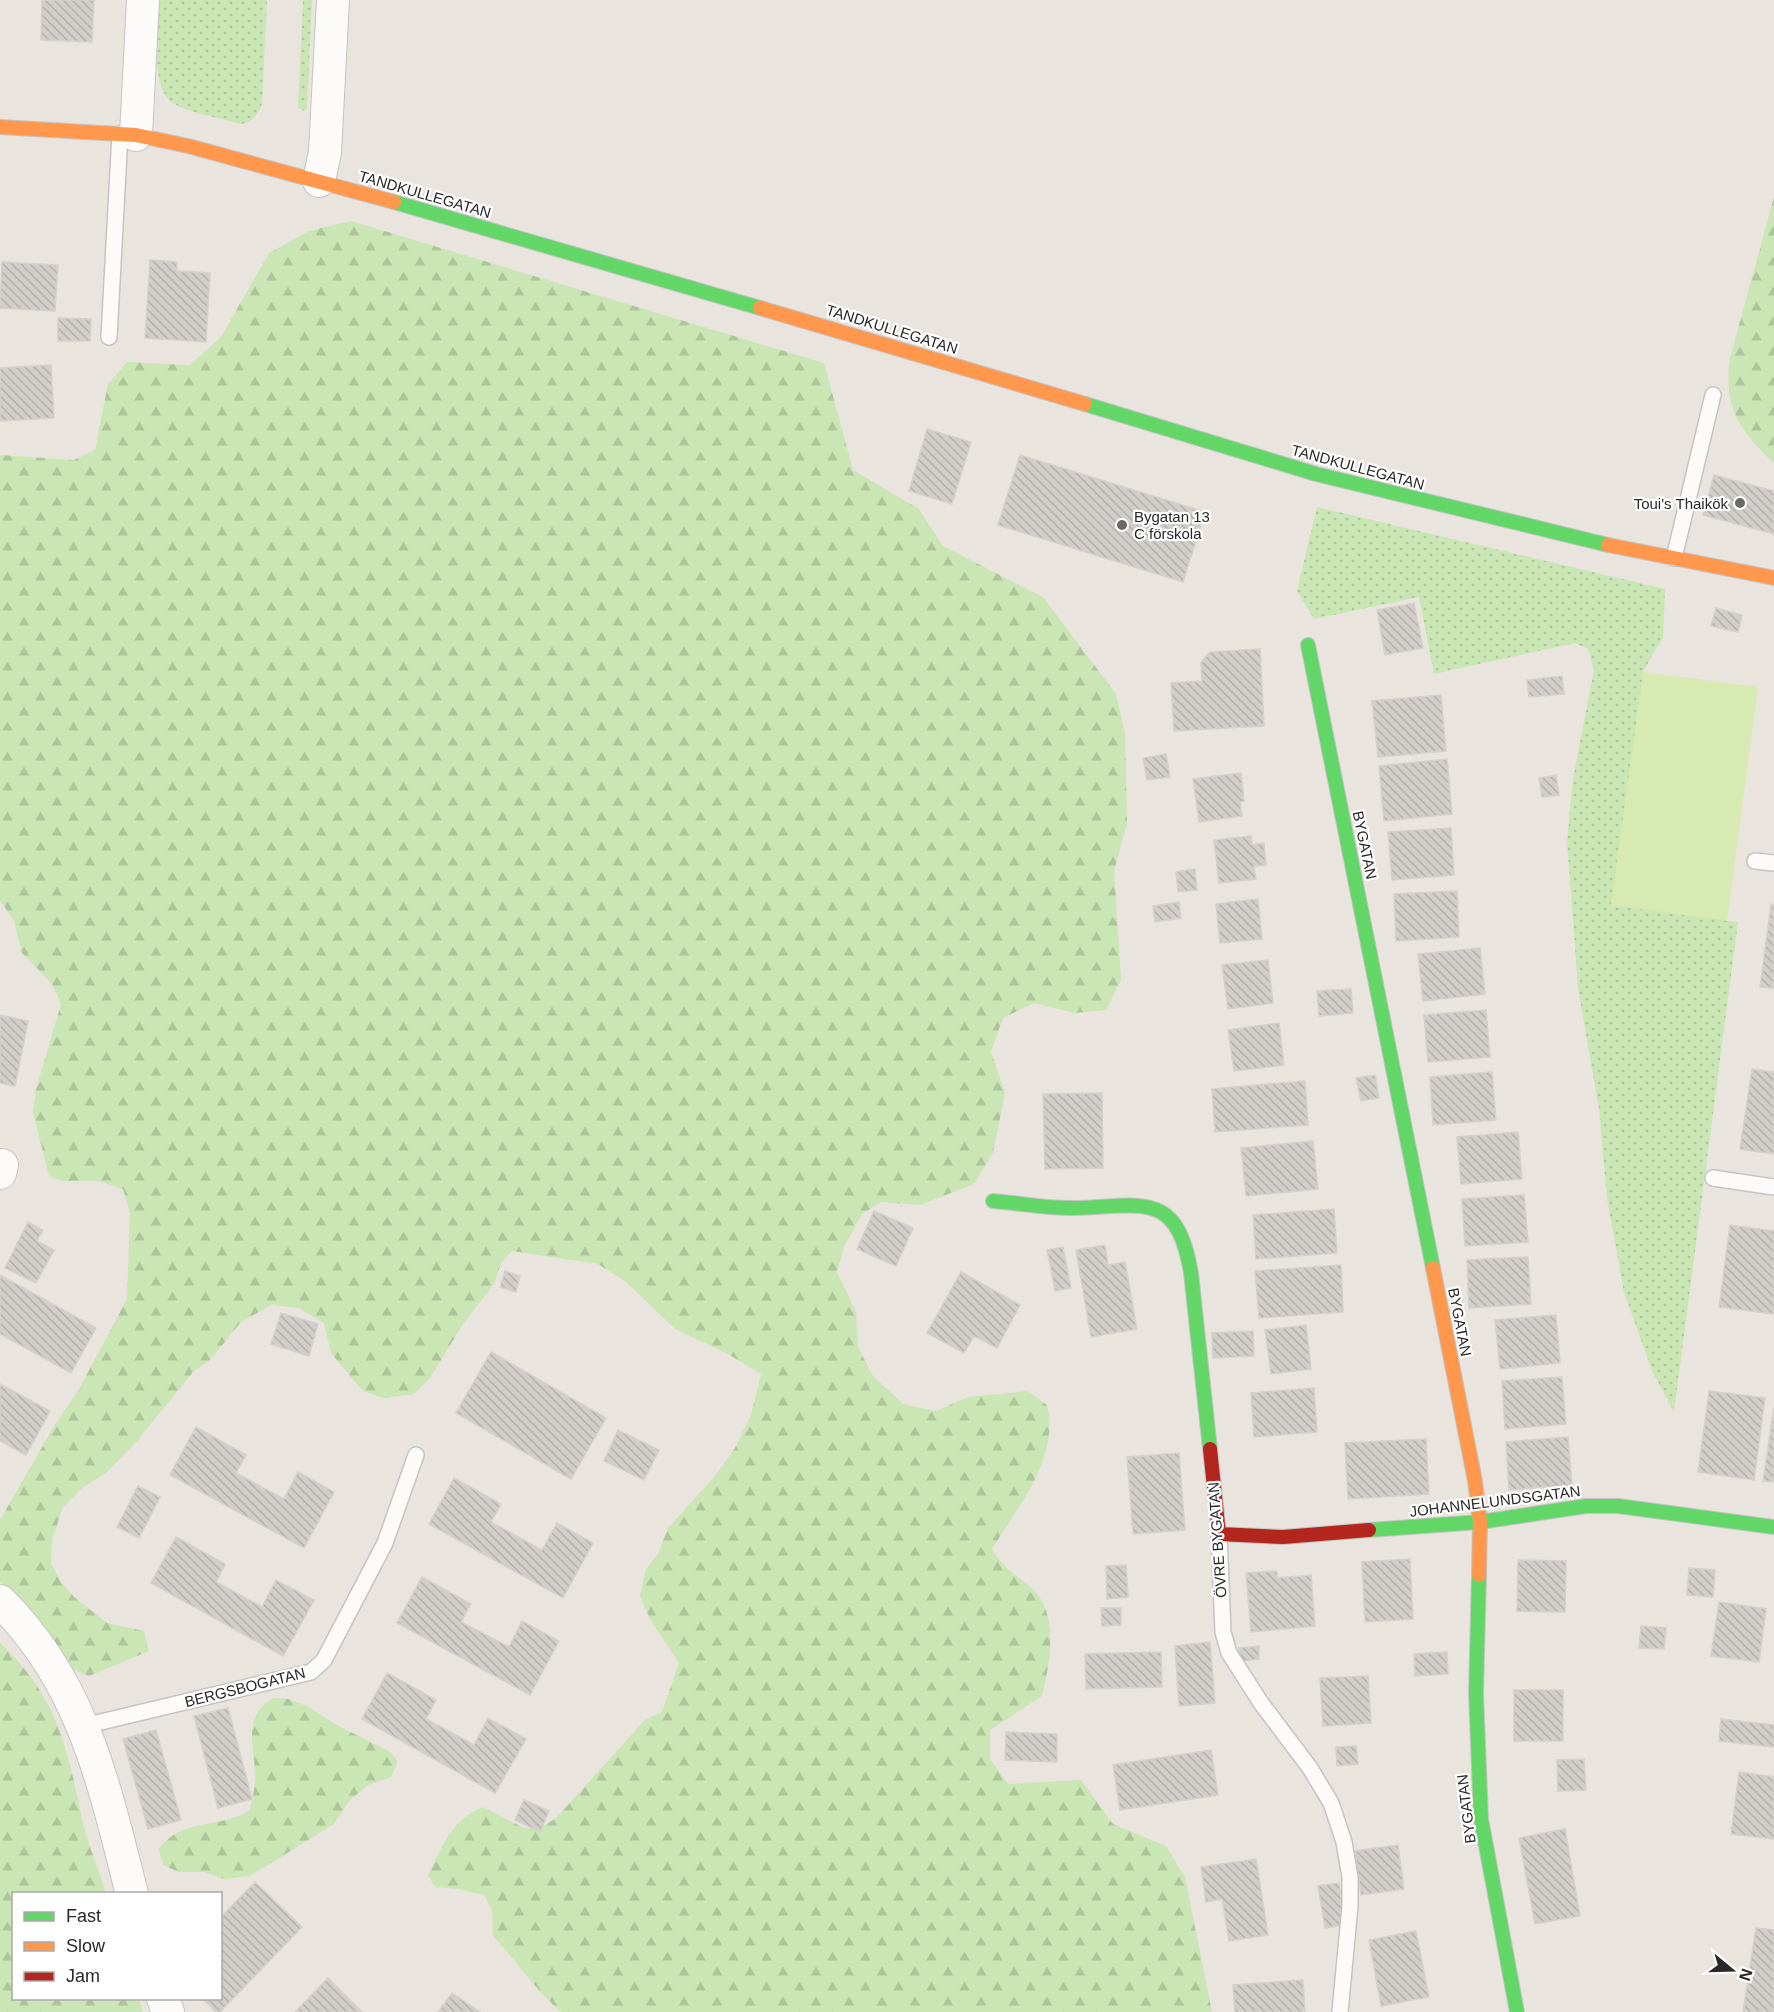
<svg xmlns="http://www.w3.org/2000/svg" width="1774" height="2012" font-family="Arial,sans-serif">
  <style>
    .green { fill: url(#green-dots) }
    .forest { fill: url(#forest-firs) }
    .pitch { fill: #d6eab1 }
    .building { fill: url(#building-back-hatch); stroke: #d4d0cb; stroke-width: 1.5 }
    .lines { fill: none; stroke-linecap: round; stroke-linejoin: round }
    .lane-casing { stroke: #c5c4c4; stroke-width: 18 }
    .street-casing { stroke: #c5c4c4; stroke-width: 34 }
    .fast-casing { stroke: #c5c4c4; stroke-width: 16 }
    .slow-casing { stroke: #c5c4c4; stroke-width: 16 }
    .jam-casing { stroke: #c5c4c4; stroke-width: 16 }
    .lane { stroke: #fcfbfa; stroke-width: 15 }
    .street { stroke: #fcfbfa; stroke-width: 32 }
    .fast { stroke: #63d668; stroke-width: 14 }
    .slow { stroke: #ff974d; stroke-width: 14 }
    .jam { stroke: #b3261e; stroke-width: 14 }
    .poi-dot { fill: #6c6a68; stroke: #fff; stroke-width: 2 }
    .labels { text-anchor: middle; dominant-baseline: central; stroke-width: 4.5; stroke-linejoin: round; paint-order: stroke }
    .street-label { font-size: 15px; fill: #292929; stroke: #fff }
    .poi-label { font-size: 15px; fill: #292929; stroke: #fff; text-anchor: end }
  </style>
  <defs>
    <pattern id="green-dots" width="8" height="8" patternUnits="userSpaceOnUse" patternTransform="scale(1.5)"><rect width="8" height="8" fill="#cae6b4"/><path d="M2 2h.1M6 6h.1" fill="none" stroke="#aec59b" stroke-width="1.8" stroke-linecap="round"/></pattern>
    <pattern id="forest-firs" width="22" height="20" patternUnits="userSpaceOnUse" patternTransform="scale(1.5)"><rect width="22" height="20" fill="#cae6b4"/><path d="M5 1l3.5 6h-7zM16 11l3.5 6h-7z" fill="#aec59b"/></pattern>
    <pattern id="building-back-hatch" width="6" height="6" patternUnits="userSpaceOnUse" patternTransform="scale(1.5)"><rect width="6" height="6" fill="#d1ceca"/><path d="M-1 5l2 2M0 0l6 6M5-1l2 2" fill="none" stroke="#b3b1ae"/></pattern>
  </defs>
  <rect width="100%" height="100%" fill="#e9e4de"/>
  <path class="green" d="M 157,0 L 267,0 L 262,104 C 256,116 254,122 240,124 C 222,118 188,113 173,103 C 150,89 157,25 157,0 Z
    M 303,0 L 312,0 L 307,108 L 304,111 L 298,108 Z
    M 1317,507 L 1665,589 L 1663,637 L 1643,672 L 1727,921 L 1738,922 L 1674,1412 L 1652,1371 L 1624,1292 L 1607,1198 L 1599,1109 L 1578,988 L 1567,841 L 1573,779 L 1594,670 L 1588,649 L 1575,643 L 1434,674 L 1419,597 L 1314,619 L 1297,591 Z"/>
  <path class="forest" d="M 1774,197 L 1774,463 C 1739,430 1723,407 1730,358 Z
    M 351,221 L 824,363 L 853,470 L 919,509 L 943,546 L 1043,597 L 1116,694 L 1125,734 L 1127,824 L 1114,871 L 1121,980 L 1106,1010 L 1074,1013 L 1034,1003 L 1003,1018 L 991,1051 L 1005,1093 L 993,1153 L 974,1184 L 920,1205 L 881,1202 L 862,1214 L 844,1247 L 837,1272 L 856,1312 L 858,1347 L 873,1376 L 903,1404 L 936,1411 L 968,1397 L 1028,1391 L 1047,1405 C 1060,1458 1018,1506 992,1549 C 1006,1571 1009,1569 1028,1585 C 1061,1611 1050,1661 1042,1696 L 990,1730 L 990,1759 L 1008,1784 L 1081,1780 L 1113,1824 L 1166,1846 L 1185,1877 L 1212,2012 L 561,2012 C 534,1988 517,1962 493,1936 L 492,1910 L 484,1895 L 458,1889 L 435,1887 L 428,1875 C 442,1847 452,1819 483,1807 L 524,1828 L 540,1829 L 557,1817 L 645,1720 L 662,1712 L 679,1663 L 650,1619 L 640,1596 L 646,1569 L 658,1554 L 668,1528 L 715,1476 L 735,1448 L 751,1415 L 761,1374 L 728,1354 L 675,1329 L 625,1281 L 598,1264 L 512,1251 L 501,1263 L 494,1284 L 463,1324 L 430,1378 L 414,1394 L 383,1398 L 363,1391 L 331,1353 L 324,1323 L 299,1308 L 271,1305 L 241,1322 L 211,1359 L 193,1372 L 136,1442 L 107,1472 L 82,1488 L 63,1507 L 52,1540 L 51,1563 L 61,1582 L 74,1597 L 107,1623 L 144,1631 L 149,1651 L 89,1676 C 55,1664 43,1639 24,1611 C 17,1601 8,1592 0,1582 L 0,1520 L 53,1428 L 79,1389 L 127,1299 L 130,1213 L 123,1189 L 99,1181 L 63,1181 L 49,1176 L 33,1112 L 36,1089 L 61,1004 L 52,984 L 22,953 L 14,921 L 0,900 L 0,455 L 74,460 L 95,450 L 108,384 L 127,362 L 190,365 L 221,337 L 269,253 L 309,231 Z
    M 0,1643 C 59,1698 67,1749 83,1823 C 89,1847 99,1870 106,1893 L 14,1894 L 14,1998 L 139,1999 L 143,2012 L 0,2012 Z
    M 273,1698 L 288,1699 L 309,1707 L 335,1724 L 390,1752 L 397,1760 L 396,1767 L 391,1777 L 368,1785 L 350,1800 L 334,1824 L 250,1876 L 224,1879 L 204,1872 L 179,1872 L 163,1865 L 159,1849 C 180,1818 221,1829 250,1810 C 251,1802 254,1792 255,1783 C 257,1751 239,1718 273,1698 Z"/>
  <path class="pitch" d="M 1643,672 L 1758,687 L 1727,921 L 1611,905 Z"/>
  <path class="building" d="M 42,0 L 94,0 L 92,42 L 41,40 Z
    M 150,260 L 177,262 L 177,271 L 210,273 L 206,342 L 145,338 Z
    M 2,262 L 58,265 L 55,311 L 0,308 Z
    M 58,318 L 91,319 L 90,341 L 58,341 Z
    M 51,365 L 54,418 L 0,421 L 0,368 Z
    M 927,429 L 971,442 L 952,504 L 909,491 Z
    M 1020,455 L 1205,512 L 1183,582 L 998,525 Z
    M 1714,475 L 1774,491 L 1774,534 L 1703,515 Z
    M 1414,603 L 1423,648 L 1385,655 L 1377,610 Z
    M 1716,608 L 1742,615 L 1738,632 L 1711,626 Z
    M 1260,649 L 1264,726 L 1174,731 L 1171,683 L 1202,681 L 1201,662 L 1210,652 Z
    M 1562,676 L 1564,694 L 1529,697 L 1527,680 Z
    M 1441,695 L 1446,751 L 1378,757 L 1372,701 Z
    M 1166,754 L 1170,777 L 1147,780 L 1143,758 Z
    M 1447,759 L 1452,814 L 1384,821 L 1379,766 Z
    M 1241,773 L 1244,801 L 1240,802 L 1242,816 L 1199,822 L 1193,779 Z
    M 1556,775 L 1559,795 L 1542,797 L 1539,778 Z
    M 1451,828 L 1454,875 L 1392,880 L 1388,832 Z
    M 1251,836 L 1252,845 L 1264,843 L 1266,865 L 1254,866 L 1256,879 L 1219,883 L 1214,840 Z
    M 1195,869 L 1197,890 L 1178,892 L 1176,872 Z
    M 1457,891 L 1459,937 L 1396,941 L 1394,894 Z
    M 1258,899 L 1262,939 L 1220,943 L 1216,904 Z
    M 1179,902 L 1181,918 L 1155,922 L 1153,906 Z
    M 1771,904 L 1774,905 L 1774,988 L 1760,987 Z
    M 1480,948 L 1485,994 L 1423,1001 L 1418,954 Z
    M 1268,960 L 1273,1003 L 1228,1009 L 1222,965 Z
    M 1351,989 L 1353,1013 L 1319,1016 L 1317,991 Z
    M 1486,1010 L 1490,1057 L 1428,1062 L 1424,1015 Z
    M 0,1015 L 28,1021 L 15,1086 L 0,1083 Z
    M 1279,1023 L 1284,1065 L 1234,1071 L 1228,1030 Z
    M 1752,1069 L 1774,1072 L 1774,1154 L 1740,1149 Z
    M 1492,1072 L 1496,1120 L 1433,1125 L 1430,1077 Z
    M 1375,1075 L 1379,1098 L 1361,1101 L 1356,1078 Z
    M 1305,1081 L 1308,1125 L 1215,1132 L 1212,1089 Z
    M 1102,1093 L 1103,1168 L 1045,1169 L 1043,1094 Z
    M 1518,1132 L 1522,1179 L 1461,1184 L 1457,1137 Z
    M 1313,1141 L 1318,1189 L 1246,1196 L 1241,1148 Z
    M 1524,1195 L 1528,1242 L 1465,1246 L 1462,1199 Z
    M 1334,1209 L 1337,1253 L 1256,1259 L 1253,1215 Z
    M 874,1211 L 913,1228 L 896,1266 L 857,1249 Z
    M 28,1222 L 43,1230 L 37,1241 L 54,1250 L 36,1283 L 5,1268 Z
    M 1730,1225 L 1774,1231 L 1774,1314 L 1719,1307 Z
    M 1105,1245 L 1108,1265 L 1125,1262 L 1137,1329 L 1091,1337 L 1076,1250 Z
    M 1063,1247 L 1071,1288 L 1055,1291 L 1047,1250 Z
    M 1528,1257 L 1531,1304 L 1469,1308 L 1467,1260 Z
    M 1341,1265 L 1343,1312 L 1259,1318 L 1255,1271 Z
    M 505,1271 L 520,1276 L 516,1292 L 500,1287 Z
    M 961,1272 L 1020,1305 L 997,1348 L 974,1336 L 964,1353 L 927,1333 Z
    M 0,1275 L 96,1328 L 71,1373 L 0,1334 Z
    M 281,1313 L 318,1324 L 309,1356 L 271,1344 Z
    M 1556,1315 L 1560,1363 L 1500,1369 L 1495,1320 Z
    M 1306,1325 L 1311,1369 L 1271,1374 L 1265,1330 Z
    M 1253,1331 L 1254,1356 L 1213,1358 L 1212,1333 Z
    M 491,1352 L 606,1418 L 571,1479 L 456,1413 Z
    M 1562,1377 L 1566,1424 L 1505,1429 L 1502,1381 Z
    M 0,1384 L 50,1411 L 26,1455 L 0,1441 Z
    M 1314,1388 L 1317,1432 L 1254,1437 L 1251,1393 Z
    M 1709,1391 L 1765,1398 L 1754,1480 L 1698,1472 Z
    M 1774,1407 L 1774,1482 L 1763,1481 Z
    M 196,1427 L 246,1455 L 236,1473 L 284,1499 L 298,1472 L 334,1492 L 304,1548 L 170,1475 Z
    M 618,1430 L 659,1450 L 644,1480 L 604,1461 Z
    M 1568,1437 L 1572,1485 L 1509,1490 L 1506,1442 Z
    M 1426,1439 L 1429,1494 L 1348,1499 L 1345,1443 Z
    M 1179,1453 L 1185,1530 L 1133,1534 L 1127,1457 Z
    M 454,1478 L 501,1504 L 491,1522 L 542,1550 L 557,1523 L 593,1543 L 563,1598 L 429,1524 Z
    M 138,1486 L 160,1497 L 139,1538 L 117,1527 Z
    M 176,1537 L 225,1564 L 216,1582 L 262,1607 L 276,1580 L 314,1600 L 283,1656 L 151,1583 Z
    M 1410,1559 L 1413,1619 L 1365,1622 L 1362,1562 Z
    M 1518,1560 L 1566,1561 L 1565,1612 L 1517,1611 Z
    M 1126,1565 L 1128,1597 L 1107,1599 L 1106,1566 Z
    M 1689,1568 L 1715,1570 L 1713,1597 L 1687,1595 Z
    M 1277,1571 L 1277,1578 L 1311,1575 L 1315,1626 L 1251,1632 L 1246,1573 Z
    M 422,1577 L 471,1604 L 461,1622 L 509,1647 L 522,1621 L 559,1641 L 530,1695 L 397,1623 Z
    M 1719,1602 L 1766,1609 L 1759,1662 L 1711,1656 Z
    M 1101,1608 L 1121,1608 L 1121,1625 L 1102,1626 Z
    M 1641,1626 L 1666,1628 L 1664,1649 L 1639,1648 Z
    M 1210,1642 L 1215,1703 L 1179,1706 L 1175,1646 Z
    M 1259,1646 L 1259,1659 L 1241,1661 L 1239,1648 Z
    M 1161,1652 L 1162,1687 L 1086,1689 L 1085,1654 Z
    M 1447,1652 L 1448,1674 L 1415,1676 L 1414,1654 Z
    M 387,1673 L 436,1700 L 426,1719 L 474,1745 L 488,1718 L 526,1739 L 495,1793 L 362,1719 Z
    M 1368,1676 L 1371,1723 L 1323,1726 L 1320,1678 Z
    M 1514,1690 L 1563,1690 L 1563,1741 L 1514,1741 Z
    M 228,1708 L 252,1799 L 218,1808 L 194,1716 Z
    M 1721,1719 L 1774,1725 L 1774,1747 L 1719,1741 Z
    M 156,1730 L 181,1820 L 148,1829 L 123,1739 Z
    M 1006,1732 L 1057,1734 L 1057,1762 L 1005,1760 Z
    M 1356,1746 L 1358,1764 L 1337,1766 L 1336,1747 Z
    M 1211,1750 L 1218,1795 L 1120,1810 L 1113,1765 Z
    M 1584,1759 L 1586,1790 L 1558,1791 L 1557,1760 Z
    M 1739,1772 L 1774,1777 L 1774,1839 L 1731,1834 Z
    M 524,1800 L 549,1811 L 540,1832 L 515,1820 Z
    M 1565,1829 L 1580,1916 L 1535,1924 L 1519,1838 Z
    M 1398,1845 L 1404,1889 L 1361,1895 L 1355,1851 Z
    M 1256,1859 L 1268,1935 L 1229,1941 L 1222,1899 L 1206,1902 L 1201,1867 Z
    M 255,1882 L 302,1927 L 220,2012 L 216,2012 L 202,1998 L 220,1998 L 220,1918 Z
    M 1339,1883 L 1345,1925 L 1325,1928 L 1318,1886 Z
    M 1756,1928 L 1774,1930 L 1774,2012 L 1743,2012 Z
    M 1416,1931 L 1429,1997 L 1381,2006 L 1369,1940 Z
    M 328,1978 L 362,2012 L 295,2012 Z
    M 1303,1980 L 1305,2012 L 1235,2012 L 1233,1985 Z
    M 452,1993 L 480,2012 L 438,2012 Z"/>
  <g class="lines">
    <g class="lane-casing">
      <path id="lane" d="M 109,337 L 120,134
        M 1674,558 L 1713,395
        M 1755,861 L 1774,863
        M 1713,1178 L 1774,1187
        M 1219,1534 L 1223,1632 L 1229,1653 L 1261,1703 L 1310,1768 L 1331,1803 L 1344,1842 L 1350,1877 L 1350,1906 L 1340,2012
        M 84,1726 L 311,1672 L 324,1660 L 385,1543 L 416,1455"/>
    </g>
    <g class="street-casing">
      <path id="street" d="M 136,135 L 143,0
        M 319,181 L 325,152 L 333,0
        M 0,1173 L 2,1165
        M 0,1601 C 83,1683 104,1784 132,1894
        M 163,1998 L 168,2012"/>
    </g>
    <g class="fast-casing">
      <path id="fast" d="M 394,202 L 760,308
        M 1085,404 L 1316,474 L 1608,545
        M 1308,645 L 1433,1268
        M 993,1201 C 1020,1203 1048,1209 1076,1208 C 1143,1206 1177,1190 1191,1273 L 1210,1449
        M 1369,1530 L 1480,1522 L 1586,1506 L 1618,1506 L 1774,1527
        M 1479,1575 L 1476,1693 L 1481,1819 L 1517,2012"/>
    </g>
    <g class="slow-casing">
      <path id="slow" d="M 0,127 L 136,135 L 188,146 L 394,202
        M 760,308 L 1085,404
        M 1608,545 L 1774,578
        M 1433,1268 L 1475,1481 L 1480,1522 L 1479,1575"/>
    </g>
    <g class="jam-casing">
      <path id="jam" d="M 1210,1449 L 1219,1534 L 1283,1537 L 1369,1530"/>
    </g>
    <use href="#lane" class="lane"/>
    <use href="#street" class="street"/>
    <use href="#fast" class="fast"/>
    <use href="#slow" class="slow"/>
    <use href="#jam" class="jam"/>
  </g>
  <g class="poi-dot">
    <circle cx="1740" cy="503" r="6"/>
    <circle cx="1122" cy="525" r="6"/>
  </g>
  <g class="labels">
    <g class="street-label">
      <text transform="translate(425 194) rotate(16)">TANDKULLEGATAN</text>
      <text transform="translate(892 329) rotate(17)">TANDKULLEGATAN</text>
      <text transform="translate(1358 467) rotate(15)">TANDKULLEGATAN</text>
      <text transform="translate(1365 845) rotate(78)">BYGATAN</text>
      <text transform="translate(1460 1322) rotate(79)">BYGATAN</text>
      <text transform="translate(1495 1501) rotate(-7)">JOHANNELUNDSGATAN</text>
      <text transform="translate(1217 1540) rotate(-94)">ÖVRE BYGATAN</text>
      <text transform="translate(245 1687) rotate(-14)">BERGSBOGATAN</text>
      <text transform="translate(1466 1809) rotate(-97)">BYGATAN</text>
    </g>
    <g class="poi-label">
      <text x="1728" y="503">Toui's Thaikök</text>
      <text x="1134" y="516" text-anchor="start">Bygatan 13<tspan x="1134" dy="17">C förskola</tspan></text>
    </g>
  </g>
  <rect x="12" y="1892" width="210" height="108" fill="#ffffff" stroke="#a9a9a9" stroke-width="1.5"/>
  <rect x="24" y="1912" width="30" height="9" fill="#63d668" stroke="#a9a9a9" stroke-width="1.5"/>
  <text x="66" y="1922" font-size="18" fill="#292929">Fast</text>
  <rect x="24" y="1942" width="30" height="9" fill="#ff974d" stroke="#a9a9a9" stroke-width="1.5"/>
  <text x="66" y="1952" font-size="18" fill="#292929">Slow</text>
  <rect x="24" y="1972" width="30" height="9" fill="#b3261e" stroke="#a9a9a9" stroke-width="1.5"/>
  <text x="66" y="1982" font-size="18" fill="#292929">Jam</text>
  <g transform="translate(1732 1970) rotate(109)" stroke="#ffffff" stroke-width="4.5" paint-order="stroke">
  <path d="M0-4.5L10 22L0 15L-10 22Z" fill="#292929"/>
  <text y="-9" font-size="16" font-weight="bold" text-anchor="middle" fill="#292929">N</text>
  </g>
</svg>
